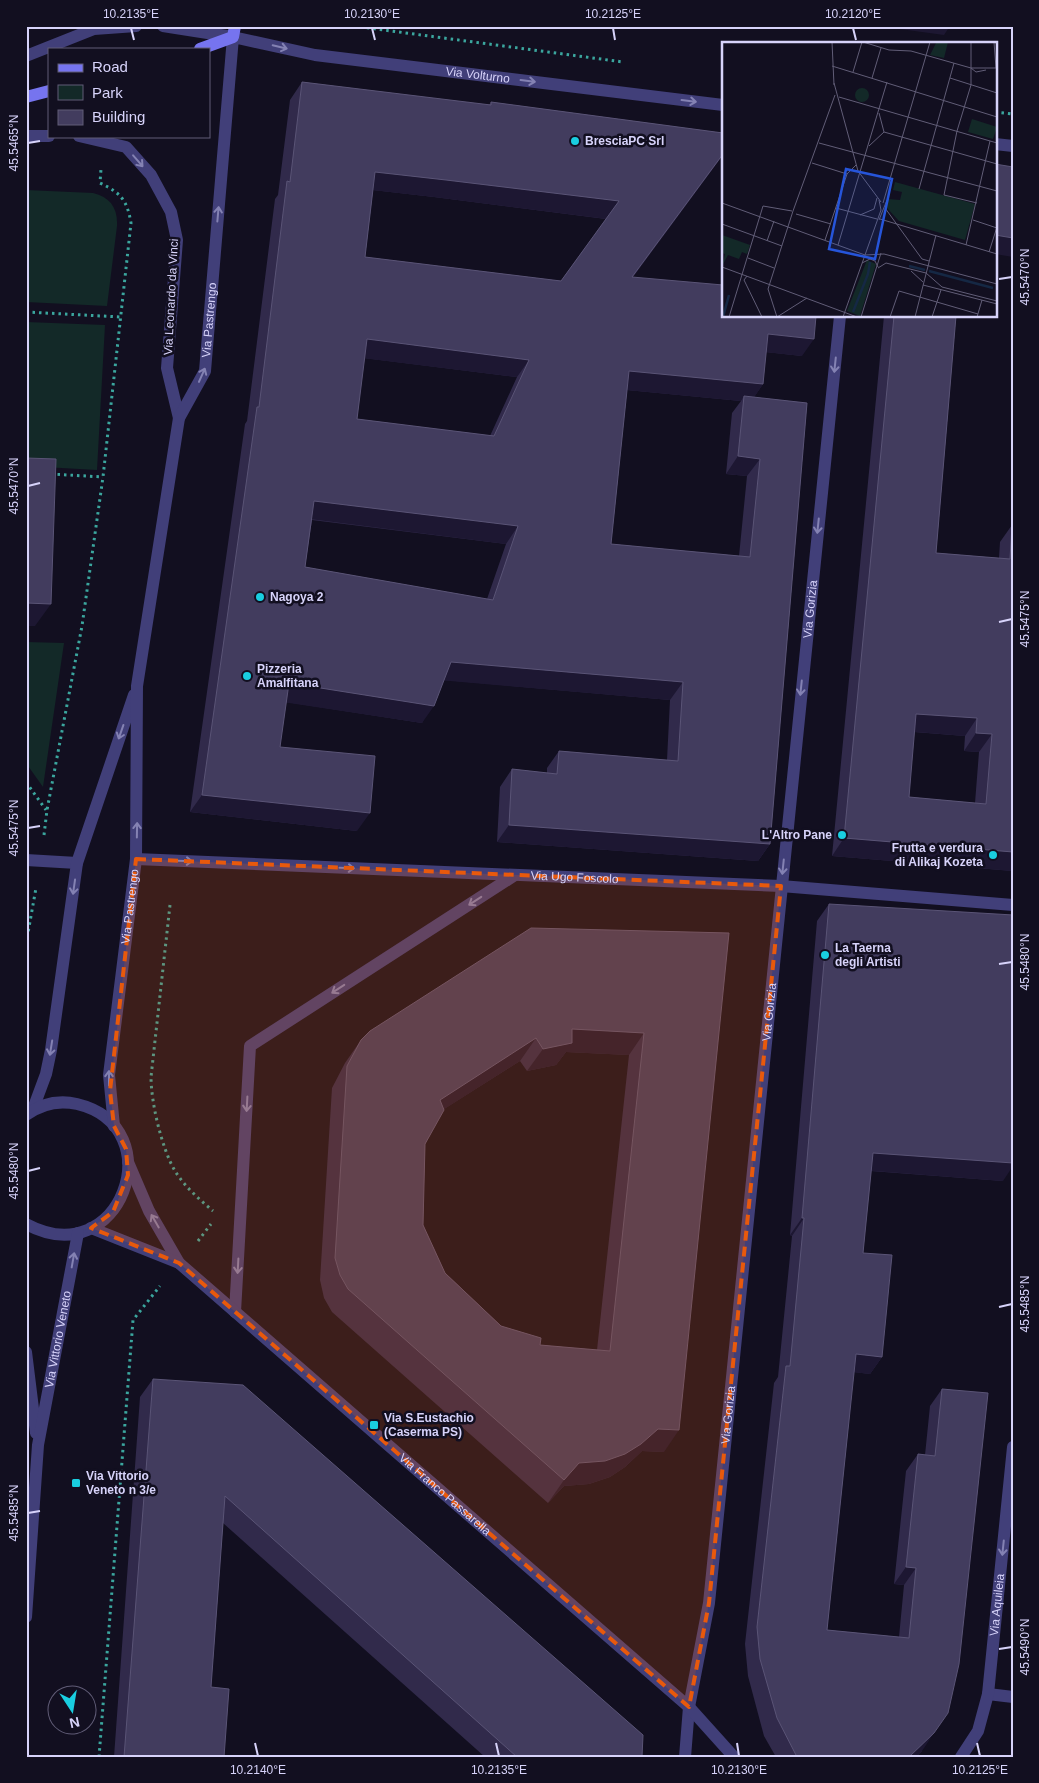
<svg xmlns="http://www.w3.org/2000/svg" width="1039" height="1783" font-family="Helvetica,sans-serif">
  <style>
    .green { fill: #132928 }
    .lines { fill: none; stroke-linecap: round; stroke-linejoin: round }
    .path { stroke: #3ba69e; stroke-width: 3; stroke-dasharray: 2.5 4; stroke-linecap: butt }
    .service { stroke: #413f79; stroke-width: 12 }
    .minor { stroke: #413f79; stroke-width: 12 }
    .tertiary { stroke: #413f79; stroke-width: 12 }
    .secondary { stroke: #7674ef; stroke-width: 12 }
    .wall { fill: #312a4b; fill-rule: evenodd }
    .shaded-wall { fill: #1d1732 }
    .building { fill: #423c5e; stroke: #5a5476; fill-rule: evenodd }
    .oneway { stroke: #8482b3 }
    .marked { fill: #e8590c; fill-opacity: 0.2; stroke: #e8590c; stroke-width: 4; stroke-dasharray: 10 6; stroke-linejoin: round }
    .ticks { fill: none; stroke: #d7d3fa; stroke-width: 2 }
    .poi-dot { fill: #19cee0; stroke: #120f20; stroke-width: 2 }
    .labels { text-anchor: middle; dominant-baseline: central; stroke-width: 5; stroke-linejoin: round; paint-order: stroke }
    .street-label { font-size: 12px; fill: #d7d3fa; stroke: #120f20 }
    .poi-label { font-size: 12px; font-weight: bold; fill: #d7d3fa; stroke: #120f20; text-anchor: start }
    .inset-river { fill: none; stroke: #152844; stroke-width: 2.5 }
    .inset-road { fill: none; stroke: #615d77; stroke-width: 1 }
    .view { fill: #2655da; fill-opacity: 0.15; stroke: #2655da; stroke-width: 2.5 }
    .inset-edge { fill: none; stroke: #d7d3fa; stroke-width: 2.5 }
    .neatline { fill: none; stroke: #d7d3fa; stroke-width: 2 }
    .ticks-label { font-size: 12px; text-anchor: middle; fill: #d7d3fa }
  </style>
  <rect width="100%" height="100%" fill="#120f20"/>
  <path class="green" d="M 26,190 L 93,193 C 110,197 118,208 117,226 L 107,306 L 26,302 Z
    M 26,322 L 105,325 L 97,470 L 26,466 Z
    M 26,642 L 64,643 L 43,787 L 26,763 Z"/>
  <g class="lines">
    <path class="path" d="M 354,26 L 623,62
      M 995,112 L 1013,114
      M 26,312 L 121,317
      M 51,474 L 103,477
      M 26,782 L 46,810
      M 44,835 L 47,810 L 82,626 L 103,477 L 131,223 C 127,200 121,193 100,183 L 101,169
      M 170,905 L 151,1077 C 151,1103 162,1149 175,1171 C 185,1187 199,1199 213,1211
      M 26,944 L 36,888
      M 198,1241 L 211,1224
      M 99,1757 L 133,1320 L 160,1286"/>
    <path class="service" d="M 163,26 L 233,37
      M 26,56 L 94,29 L 136,26"/>
    <g class="minor">
      <path id="s1" d="M 136,859 L 781,886 L 1013,905"/>
      <path d="M 26,860 L 77,863"/>
      <path d="M 235,1312 L 250,1046 L 515,875"/>
      <path d="M 988,1694 L 1013,1697"/>
      <path id="s2" d="M 685,1757 L 689,1707 L 709,1603 L 840,316"/>
      <path id="s3" d="M 961,1757 L 978,1731 L 988,1694 L 1013,1447"/>
    </g>
    <g class="tertiary">
      <path d="M 26,136 L 49,136"/>
      <path d="M 79,136 L 126,147 L 151,175 L 171,212 L 177,240 L 167,368 L 179,418"/>
      <path d="M 995,144 L 1013,146"/>
      <path d="M 33,1109 L 46,1074 L 51,1050 L 77,863 L 134,695"/>
      <path d="M 26,1115 C 41,1104 59,1100 77,1104 C 173,1127 121,1275 26,1224"/>
      <path id="s4" d="M 114,1126 L 109,1075 L 136,859 L 137,686 L 179,418 L 205,371 L 233,37 L 315,55 L 723,105"/>
      <path id="s5" d="M 128,1162 L 149,1211 L 179,1263 L 689,1707 L 734,1757"/>
      <path d="M 91,1228 L 179,1263"/>
      <path d="M 26,1352 L 36,1433"/>
      <path id="s6" d="M 26,1617 L 38,1445 L 78,1233"/>
    </g>
    <path class="secondary" d="M 200,49 L 233,37 L 235,26
      M 26,97 L 49,91"/>
  </g>
  <path class="wall" d="M 302,82 L 489,105 L 491,102 L 723,133 L 723,155 L 633,277 L 802,356 L 766,352 L 763,384 L 754,397 L 807,403 L 770,844 L 758,861 L 497,842 L 500,787 L 512,769 L 547,773 L 547,768 L 559,751 L 667,760 L 670,700 L 444,680 L 422,723 L 286,702 L 280,747 L 357,831 L 190,812 L 245,424 L 247,421 L 275,199 L 278,195 L 290,100 ZM 373,190 L 434,197 L 606,219 L 561,281 L 365,257 ZM 364,358 L 517,377 L 490,436 L 357,419 ZM 627,390 L 741,401 L 732,413 L 726,474 L 747,476 L 739,556 L 611,544 ZM 312,520 L 506,544 L 487,599 L 305,567 Z
    M 884,316 L 956,316 L 936,553 L 999,558 L 1000,542 L 1012,525 L 1013,871 L 832,856 ZM 914,732 L 965,736 L 964,751 L 979,752 L 975,803 L 909,797 Z
    M 829,904 L 1003,1181 L 871,1171 L 863,1253 L 882,1357 L 870,1374 L 854,1372 L 827,1630 L 899,1637 L 904,1585 L 894,1584 L 906,1471 L 918,1454 L 925,1455 L 930,1406 L 942,1389 L 922,1751 L 916,1757 L 776,1757 L 764,1736 L 748,1676 L 745,1644 L 774,1383 L 778,1377 L 792,1236 L 790,1235 L 817,921 Z
    M 729,933 L 664,1452 L 642,1451 L 625,1467 L 610,1477 L 589,1484 L 564,1486 L 548,1503 L 332,1312 L 324,1298 L 320,1280 L 332,1088 L 345,1063 L 361,1040 ZM 566,1052 L 629,1055 L 597,1350 L 540,1345 L 501,1326 L 445,1273 L 423,1225 L 425,1144 L 444,1109 L 520,1061 L 527,1071 L 556,1065 Z
    M 153,1379 L 642,1757 L 485,1757 L 223,1523 L 211,1687 L 224,1757 L 114,1757 L 140,1397 Z"/>
  <path class="shaded-wall" d="M 878,26 L 950,26 L 944,35 Z
    M 723,154 L 723,155 L 620,294 L 632,277 Z
    M 375,172 L 446,180 L 619,201 L 607,219 L 434,197 L 363,189 Z
    M 995,235 L 1013,238 L 1013,257 L 995,254 Z
    M 768,334 L 814,339 L 802,356 L 756,351 Z
    M 367,339 L 529,360 L 517,377 L 354,357 Z
    M 629,371 L 763,384 L 751,402 L 744,396 L 741,401 L 616,389 Z
    M 738,456 L 760,459 L 747,476 L 726,474 Z
    M 314,501 L 518,526 L 506,544 L 302,518 Z
    M 26,603 L 51,604 L 35,626 L 26,626 Z
    M 451,662 L 683,682 L 670,700 L 439,680 Z
    M 289,683 L 434,706 L 422,723 L 276,701 Z
    M 916,714 L 977,718 L 965,736 L 904,731 Z
    M 976,733 L 992,734 L 979,752 L 964,751 Z
    M 202,795 L 370,813 L 357,831 L 190,812 Z
    M 509,825 L 770,844 L 758,861 L 497,842 Z
    M 844,838 L 1013,852 L 1013,871 L 832,856 Z
    M 572,1029 L 644,1033 L 629,1055 L 566,1052 L 556,1065 L 527,1071 L 543,1049 Z
    M 536,1038 L 520,1061 L 424,1122 L 440,1100 Z
    M 873,1153 L 1013,1163 L 1013,1166 L 1003,1181 L 861,1170 Z
    M 802,1218 L 804,1218 L 792,1236 L 790,1235 Z
    M 856,1354 L 882,1357 L 870,1374 L 844,1371 Z
    M 658,1429 L 679,1430 L 664,1452 L 642,1451 L 625,1467 L 610,1477 L 589,1484 L 564,1486 L 548,1503 L 564,1480 L 579,1463 Z
    M 906,1567 L 916,1568 L 904,1585 L 894,1584 Z
    M 934,1733 L 922,1751 L 916,1757 L 909,1757 Z"/>
  <path class="building" d="M 302,82 L 491,105 L 491,102 L 723,133 L 723,154 L 632,277 L 723,285 L 723,316 L 816,316 L 814,339 L 768,334 L 763,384 L 629,371 L 611,544 L 750,557 L 760,459 L 738,456 L 744,396 L 807,403 L 770,844 L 509,825 L 512,769 L 557,774 L 559,751 L 678,761 L 683,682 L 451,662 L 434,706 L 289,683 L 280,747 L 375,756 L 370,813 L 202,795 L 257,407 L 259,407 L 287,181 L 290,182 ZM 375,172 L 446,180 L 619,201 L 561,281 L 365,257 ZM 367,339 L 529,360 L 494,436 L 357,419 ZM 314,501 L 518,526 L 493,600 L 305,567 Z
    M 995,164 L 1013,167 L 1013,238 L 995,235 Z
    M 894,316 L 956,316 L 936,553 L 1010,559 L 1012,525 L 1013,525 L 1013,852 L 844,838 ZM 916,714 L 977,718 L 976,733 L 992,734 L 986,804 L 909,797 Z
    M 26,458 L 56,459 L 51,604 L 26,603 Z
    M 829,904 L 1013,915 L 1013,1163 L 873,1153 L 863,1253 L 892,1255 L 882,1357 L 856,1354 L 827,1630 L 909,1638 L 916,1568 L 906,1567 L 918,1454 L 935,1456 L 942,1389 L 988,1393 L 959,1664 L 948,1713 L 934,1733 L 909,1757 L 797,1757 L 777,1718 L 760,1659 L 757,1627 L 786,1366 L 790,1366 L 804,1218 L 802,1218 Z
    M 531,928 L 729,933 L 679,1430 L 658,1429 L 641,1444 L 625,1454 L 605,1461 L 579,1463 L 564,1480 L 348,1289 L 340,1275 L 335,1258 L 347,1066 L 361,1040 L 370,1031 ZM 572,1029 L 644,1033 L 610,1351 L 540,1345 L 541,1338 L 501,1326 L 445,1273 L 423,1225 L 425,1144 L 444,1110 L 440,1100 L 536,1038 L 543,1049 L 572,1043 Z
    M 153,1379 L 243,1385 L 643,1735 L 642,1757 L 517,1757 L 225,1496 L 211,1687 L 229,1689 L 224,1757 L 124,1757 Z"/>
  <defs><path id="oneway-shaft" d="M-6 0H5M1.5-3L5.5 0L1.5 3" fill="none" stroke-width="1.6" stroke-linecap="round" stroke-linejoin="round" transform="scale(1.25)"/></defs>
  <g class="oneway">
    <use href="#oneway-shaft" transform="translate(280 47) rotate(13)"/>
    <use href="#oneway-shaft" transform="translate(528 81) rotate(7)"/>
    <use href="#oneway-shaft" transform="translate(689 101) rotate(7)"/>
    <use href="#oneway-shaft" transform="translate(138 161) rotate(49)"/>
    <use href="#oneway-shaft" transform="translate(218 214) rotate(-85)"/>
    <use href="#oneway-shaft" transform="translate(835 365) rotate(96)"/>
    <use href="#oneway-shaft" transform="translate(202 375) rotate(-66)"/>
    <use href="#oneway-shaft" transform="translate(818 526) rotate(96)"/>
    <use href="#oneway-shaft" transform="translate(801 688) rotate(96)"/>
    <use href="#oneway-shaft" transform="translate(121 732) rotate(109)"/>
    <use href="#oneway-shaft" transform="translate(137 830) rotate(-89)"/>
    <use href="#oneway-shaft" transform="translate(185 861) rotate(2)"/>
    <use href="#oneway-shaft" transform="translate(783 867) rotate(96)"/>
    <use href="#oneway-shaft" transform="translate(347 868) rotate(2)"/>
    <use href="#oneway-shaft" transform="translate(74 887) rotate(98)"/>
    <use href="#oneway-shaft" transform="translate(475 901) rotate(147)"/>
    <use href="#oneway-shaft" transform="translate(338 989) rotate(147)"/>
    <use href="#oneway-shaft" transform="translate(51 1048) rotate(99)"/>
    <use href="#oneway-shaft" transform="translate(109 1078) rotate(-90)"/>
    <use href="#oneway-shaft" transform="translate(247 1104) rotate(93)"/>
    <use href="#oneway-shaft" transform="translate(155 1221) rotate(-120)"/>
    <use href="#oneway-shaft" transform="translate(73 1260) rotate(-80)"/>
    <use href="#oneway-shaft" transform="translate(238 1266) rotate(93)"/>
    <use href="#oneway-shaft" transform="translate(1003 1548) rotate(96)"/>
  </g>
  <path class="marked" d="M 136,859 L 781,886 L 709,1603 L 689,1707 L 179,1263 L 91,1228 L 113,1212 L 128,1175 L 126,1149 L 114,1126 L 110,1091 Z"/>
  <path class="ticks" d="M 131,28 L 134,40M 372,28 L 375,40M 613,28 L 615,40M 853,28 L 856,40M 28,143 L 40,141M 999,279 L 1012,277M 28,486 L 40,483M 999,622 L 1012,619M 28,828 L 40,826M 999,964 L 1012,962M 28,1171 L 40,1168M 999,1307 L 1012,1304M 28,1513 L 40,1511M 999,1649 L 1012,1647M 255,1743 L 258,1756M 496,1743 L 499,1756M 737,1743 L 739,1756M 977,1743 L 980,1756"/>
  <g class="poi-dot">
    <circle cx="575" cy="141" r="5"/>
    <circle cx="260" cy="597" r="5"/>
    <circle cx="247" cy="676" r="5"/>
    <circle cx="842" cy="835" r="5"/>
    <circle cx="993" cy="855" r="5"/>
    <circle cx="825" cy="955" r="5"/>
    <rect x="369" y="1420" width="10" height="10" rx="2.5"/>
    <rect x="71" y="1478" width="10" height="10" rx="2.5"/>
  </g>
  <g class="labels">
    <g class="street-label">
      <text stroke="none"><textPath href="#s4" startOffset="1350">Via Volturno</textPath></text>
      <text transform="translate(171 297) rotate(-87)">Via Leonardo da Vinci</text>
      <text stroke="none"><textPath href="#s4" startOffset="818">Via Pastrengo</textPath></text>
      <text stroke="none"><textPath href="#s2" startOffset="1155">Via Gorizia</textPath></text>
      <text stroke="none"><textPath href="#s1" startOffset="439">Via Ugo Foscolo</textPath></text>
      <text stroke="none"><textPath href="#s4" startOffset="221">Via Pastrengo</textPath></text>
      <text stroke="none"><textPath href="#s2" startOffset="750">Via Gorizia</textPath></text>
      <text stroke="none"><textPath href="#s6" startOffset="280">Via Vittorio Veneto</textPath></text>
      <text stroke="none"><textPath href="#s2" startOffset="345">Via Gorizia</textPath></text>
      <text stroke="none"><textPath href="#s5" startOffset="466">Via Franco Passarella</textPath></text>
      <text stroke="none"><textPath href="#s3" startOffset="159">Via Aquileia</textPath></text>
    </g>
    <g class="poi-label">
      <text x="585" y="141">BresciaPC Srl</text>
      <text x="270" y="597">Nagoya 2</text>
      <text x="257" y="669">Pizzeria<tspan x="257" dy="14">Amalfitana</tspan></text>
      <text x="832" y="835" text-anchor="end">L'Altro Pane</text>
      <text x="983" y="848" text-anchor="end">Frutta e verdura<tspan x="983" dy="14">di Alikaj Kozeta</tspan></text>
      <text x="835" y="948">La Taerna<tspan x="835" dy="14">degli Artisti</tspan></text>
      <text x="384" y="1418">Via S.Eustachio<tspan x="384" dy="14">(Caserma PS)</tspan></text>
      <text x="86" y="1476">Via Vittorio<tspan x="86" dy="14">Veneto n 3/e</tspan></text>
    </g>
  </g>
  <g transform="translate(722 42)">
    <rect width="275" height="275" fill="#120f20"/>
    <path d="M 226,0 L 222,16 L 208,13 L 214,1 ZM133 53a7 7 0 1 1 14 0a7 7 0 1 1-14 0ZM 250,77 L 275,85 L 271,97 L 246,90 ZM 173,140 L 253,162 L 243,198 L 177,179 L 165,166 L 166,157 L 178,158 L 180,150 L 171,148 ZM 0,193 L 28,203 L 25,212 L 20,210 L 17,217 L 6,213 L 0,224 L 3,212 L 0,211 ZM 145,218 L 154,222 L 138,274 L 125,269 Z" fill="#132928"/>
    <path class="inset-river" d="M 187,224 L 203,228M 207,229 L 271,246M 131,270 L 146,232 L 148,220M 1,275 L 7,253"/>
    <path class="inset-road" d="M 110,0 L 112,43M 141,0 L 167,8 L 189,9 L 249,26 L 275,26M 249,0 L 249,43 L 235,89 L 222,153 L 255,161M 272,0 L 274,26M 110,24 L 275,75M 249,26 L 254,30 L 264,28M 131,30 L 140,0M 150,36 L 159,6M 228,36 L 275,51M 112,41 L 136,129 L 159,160M 117,55 L 275,101M 162,90 L 275,122M 97,101 L 275,149M 147,104 L 162,90 L 157,71M 90,121 L 125,132M 197,147 L 232,21M 0,161 L 143,213 L 159,168 L 157,158M 161,161 L 208,0M 114,166 L 155,177M 163,166 L 200,217 L 207,219M 71,169 L 46,247 L 55,275 L 85,256M 71,169 L 113,53M 74,172 L 109,182M 138,173 L 152,167 L 155,156M 158,177 L 275,212M 157,178 L 165,158M 251,178 L 275,186M 0,182 L 60,204M 103,198 L 125,132 L 134,123M 45,199 L 52,179M 116,203 L 165,40M 244,203 L 268,99M 267,210 L 275,185M 26,216 L 52,226M 140,221 L 148,217 L 153,219 L 156,225M 0,225 L 135,275M 156,226 L 164,221 L 204,231 L 220,245 L 275,259M 189,229 L 201,240M 25,234 L 22,238 L 40,275M 201,243 L 275,262M 7,275 L 41,164 L 70,169M 121,275 L 143,213 L 162,212 L 275,242M 139,275 L 159,211M 168,275 L 177,249 L 256,272M 193,275 L 214,193M 210,275 L 219,248M 255,275 L 260,258"/>
    <path class="view" d="M 124,127 L 170,137 L 153,217 L 107,207 Z"/>
    <rect width="275" height="275" class="inset-edge"/>
  </g>
  <rect width="1039" height="1783" fill="none" stroke="#120f20" stroke-width="55"/>
  <rect x="48" y="48" width="162" height="90" fill="#120f20" stroke="#615d77"/>
  <rect x="58" y="64" width="25" height="8" fill="#7674ef" stroke="#615d77"/>
  <text x="92" y="72" font-size="15" fill="#d7d3fa">Road</text>
  <rect x="58" y="85" width="25" height="15" fill="#132928" stroke="#615d77"/>
  <text x="92" y="98" font-size="15" fill="#d7d3fa">Park</text>
  <rect x="58" y="110" width="25" height="15" fill="#423c5e" stroke="#615d77"/>
  <text x="92" y="122" font-size="15" fill="#d7d3fa">Building</text>
  <g transform="translate(72 1710) rotate(168)"><circle r="24" fill="#120f20" stroke="#615d77"/>
  <path d="M0-4L9 19L0 12L-9 19Z" fill="#19cee0"/>
  <text y="-8" font-size="14" font-weight="bold" text-anchor="middle" fill="#d7d3fa">N</text>
  </g>
  <rect x="28" y="28" width="984" height="1728" class="neatline"/>
  <g class="ticks-label">
    <text x="131" y="18">10.2135°E</text>
    <text x="372" y="18">10.2130°E</text>
    <text x="613" y="18">10.2125°E</text>
    <text x="853" y="18">10.2120°E</text>
    <text transform="translate(14 143) rotate(-90)" y="4">45.5465°N</text>
    <text transform="translate(1025 277) rotate(-90)" y="4">45.5470°N</text>
    <text transform="translate(14 486) rotate(-90)" y="4">45.5470°N</text>
    <text transform="translate(1025 619) rotate(-90)" y="4">45.5475°N</text>
    <text transform="translate(14 828) rotate(-90)" y="4">45.5475°N</text>
    <text transform="translate(1025 962) rotate(-90)" y="4">45.5480°N</text>
    <text transform="translate(14 1171) rotate(-90)" y="4">45.5480°N</text>
    <text transform="translate(1025 1304) rotate(-90)" y="4">45.5485°N</text>
    <text transform="translate(14 1513) rotate(-90)" y="4">45.5485°N</text>
    <text transform="translate(1025 1647) rotate(-90)" y="4">45.5490°N</text>
    <text x="258" y="1774">10.2140°E</text>
    <text x="499" y="1774">10.2135°E</text>
    <text x="739" y="1774">10.2130°E</text>
    <text x="980" y="1774">10.2125°E</text>
  </g>
</svg>
